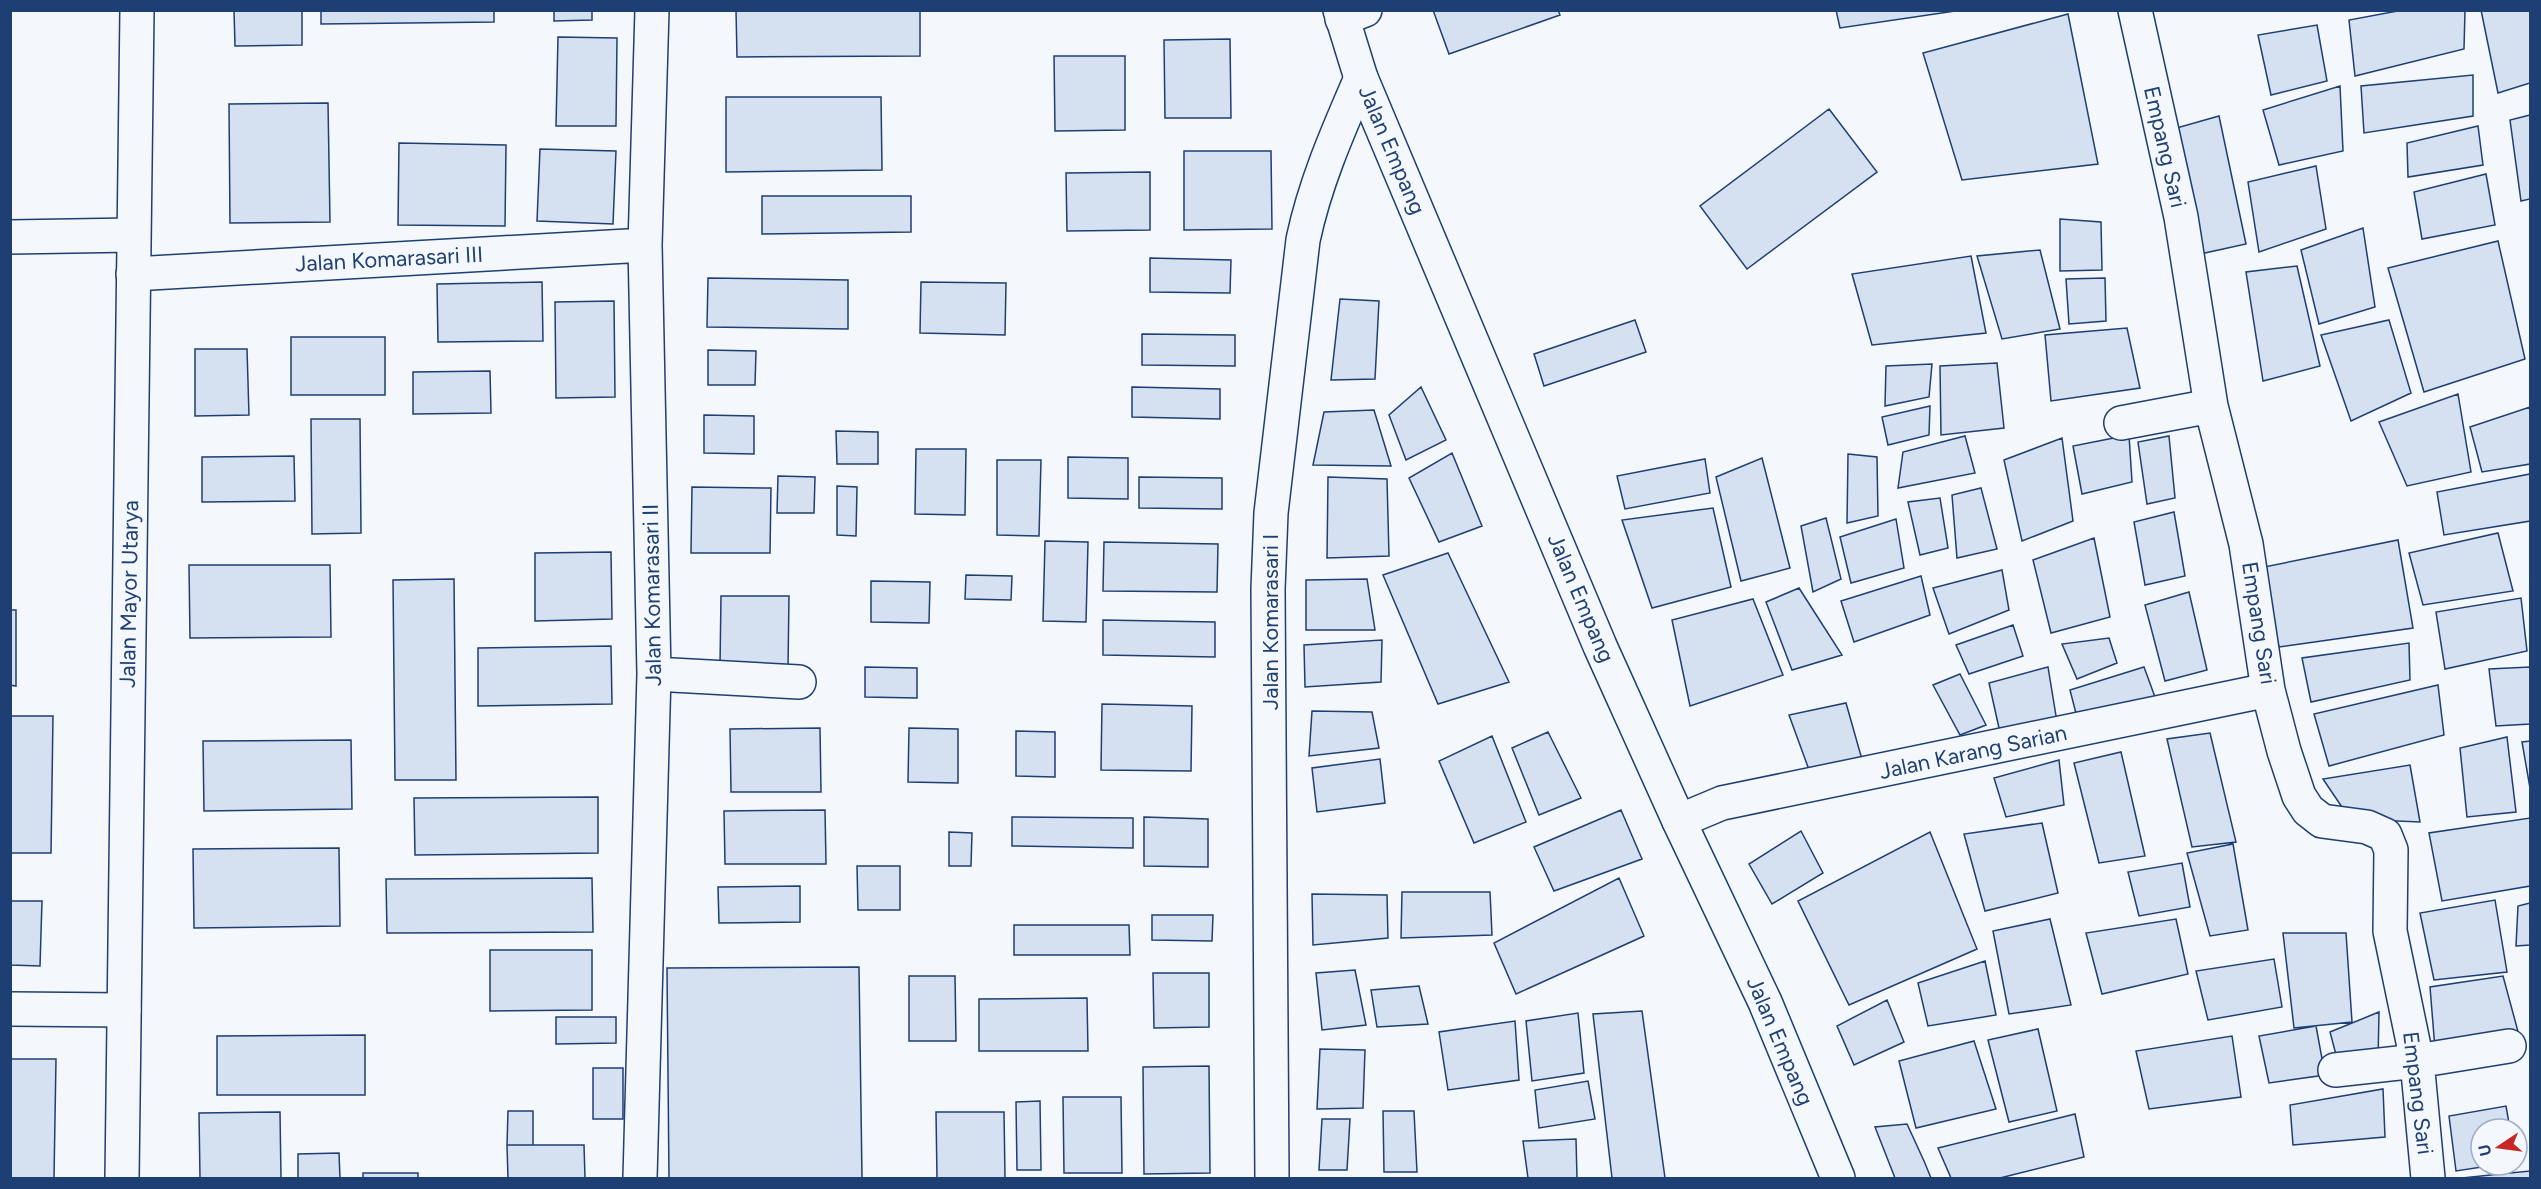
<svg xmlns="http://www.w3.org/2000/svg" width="2541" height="1189" font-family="Figtree,sans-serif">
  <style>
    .building { fill: #d5e0f0; stroke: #1d3f73; stroke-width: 1.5 }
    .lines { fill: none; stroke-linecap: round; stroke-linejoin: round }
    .minor-casing { stroke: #1d3f73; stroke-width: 36 }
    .major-casing { stroke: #1d3f73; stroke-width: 36 }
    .minor { stroke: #f4f7fb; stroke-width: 33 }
    .major { stroke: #f4f7fb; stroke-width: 33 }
    .labels { text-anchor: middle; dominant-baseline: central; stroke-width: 4.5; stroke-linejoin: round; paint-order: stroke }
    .street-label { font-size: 22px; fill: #1d3f73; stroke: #f4f7fb }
  </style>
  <rect width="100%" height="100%" fill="#f4f7fb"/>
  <path class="building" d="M 234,10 L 302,10 L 302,45 L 235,46 Z
    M 321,10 L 494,10 L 494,22 L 321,24 Z
    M 554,10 L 592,10 L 592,20 L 554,21 Z
    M 736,10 L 920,10 L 920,56 L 737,57 Z
    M 1433,10 L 1558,10 L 1560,15 L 1449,54 Z
    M 1836,10 L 1962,10 L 1840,28 Z
    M 2403,10 L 2465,10 L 2464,49 L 2355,76 L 2349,20 Z
    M 2481,10 L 2530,10 L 2530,83 L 2498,93 Z
    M 2068,14 L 2098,164 L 1962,180 L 1923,53 Z
    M 2317,25 L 2327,81 L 2271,95 L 2258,35 Z
    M 558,37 L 617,38 L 616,126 L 556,126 Z
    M 1230,39 L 1231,118 L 1165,118 L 1164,40 Z
    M 1054,56 L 1125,56 L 1125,130 L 1055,131 Z
    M 2473,75 L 2473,116 L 2364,133 L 2361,86 Z
    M 2340,86 L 2343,151 L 2279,165 L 2263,110 Z
    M 726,97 L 881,97 L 882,170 L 726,172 Z
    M 328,103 L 330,222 L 230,223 L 229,104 Z
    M 1829,109 L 1877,172 L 1747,269 L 1700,206 Z
    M 2530,115 L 2530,199 L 2521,201 L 2510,120 Z
    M 2219,116 L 2246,244 L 2200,254 L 2173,129 Z
    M 2478,126 L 2483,165 L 2408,177 L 2407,143 Z
    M 399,143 L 506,145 L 505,226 L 398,225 Z
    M 540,149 L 616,151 L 613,224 L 537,221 Z
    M 1184,151 L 1271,151 L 1272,229 L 1184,230 Z
    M 2316,166 L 2326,229 L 2259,252 L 2248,182 Z
    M 1150,172 L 1150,230 L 1067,231 L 1066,173 Z
    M 2486,174 L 2495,225 L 2422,239 L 2414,192 Z
    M 762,196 L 911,196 L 911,232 L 762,234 Z
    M 2060,219 L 2101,222 L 2102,270 L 2060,271 Z
    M 2363,228 L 2375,307 L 2319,324 L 2301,250 Z
    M 2498,241 L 2525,359 L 2424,392 L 2388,268 Z
    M 2040,250 L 2060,329 L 2002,339 L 1977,256 Z
    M 1971,256 L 1986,333 L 1872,345 L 1852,274 Z
    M 1150,258 L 1231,260 L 1230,293 L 1150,292 Z
    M 2297,266 L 2320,366 L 2263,381 L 2246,272 Z
    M 708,278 L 848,280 L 848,329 L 707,327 Z
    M 2105,278 L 2106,321 L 2069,324 L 2066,279 Z
    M 542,282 L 543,341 L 438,342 L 437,284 Z
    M 921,282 L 1006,283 L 1005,335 L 920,333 Z
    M 1340,299 L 1379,301 L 1375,379 L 1331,380 Z
    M 614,301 L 615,397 L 556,398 L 555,302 Z
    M 1635,320 L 1646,352 L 1544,386 L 1534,354 Z
    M 2389,320 L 2411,393 L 2351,421 L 2321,335 Z
    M 2127,328 L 2140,388 L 2051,401 L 2045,335 Z
    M 1142,334 L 1235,335 L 1235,366 L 1142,365 Z
    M 291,337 L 385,337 L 385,395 L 291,395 Z
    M 195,349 L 247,349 L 249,415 L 195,416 Z
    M 708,350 L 756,351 L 755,385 L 708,385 Z
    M 1997,363 L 2004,428 L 1941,435 L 1940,366 Z
    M 1932,364 L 1929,397 L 1885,406 L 1886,366 Z
    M 490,371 L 491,413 L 413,414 L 413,372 Z
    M 1132,387 L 1220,389 L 1220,419 L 1132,417 Z
    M 1421,387 L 1446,440 L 1406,460 L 1389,415 Z
    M 2458,394 L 2471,472 L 2407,486 L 2379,422 Z
    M 1930,406 L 1929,435 L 1888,445 L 1882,417 Z
    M 2530,407 L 2530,464 L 2482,472 L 2470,427 Z
    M 1374,410 L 1391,466 L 1313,465 L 1324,412 Z
    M 704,415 L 754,416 L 754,454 L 704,453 Z
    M 311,419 L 360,419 L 361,533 L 312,534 Z
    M 836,431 L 878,432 L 878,464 L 837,464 Z
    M 2129,435 L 2132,482 L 2082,494 L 2073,446 Z
    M 1965,436 L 1975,473 L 1898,488 L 1903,452 Z
    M 2169,436 L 2175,498 L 2147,504 L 2138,442 Z
    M 2062,438 L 2073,521 L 2022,541 L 2004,460 Z
    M 916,449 L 966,449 L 965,515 L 915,514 Z
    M 1452,453 L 1482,526 L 1439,542 L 1409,478 Z
    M 1848,454 L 1877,457 L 1878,516 L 1847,523 Z
    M 294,456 L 295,501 L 202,502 L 202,457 Z
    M 1068,457 L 1128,458 L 1128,499 L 1068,498 Z
    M 1762,458 L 1790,568 L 1741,581 L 1716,477 Z
    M 1705,459 L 1710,493 L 1625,509 L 1617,476 Z
    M 997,460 L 1041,460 L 1039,536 L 997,535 Z
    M 2530,474 L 2530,521 L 2444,535 L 2437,492 Z
    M 778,476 L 815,477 L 814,513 L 777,513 Z
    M 1139,477 L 1222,478 L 1222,509 L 1139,508 Z
    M 1328,477 L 1387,479 L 1389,556 L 1327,558 Z
    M 837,486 L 857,487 L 856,536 L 837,535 Z
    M 692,487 L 771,488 L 770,553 L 691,553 Z
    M 1981,488 L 1997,549 L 1957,558 L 1952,495 Z
    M 1940,498 L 1948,548 L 1920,555 L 1908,502 Z
    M 1713,508 L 1731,587 L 1652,608 L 1622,520 Z
    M 2174,512 L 2185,576 L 2145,585 L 2134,522 Z
    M 1826,518 L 1841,579 L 1813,592 L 1801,526 Z
    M 1896,519 L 1904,568 L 1851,583 L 1840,537 Z
    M 2498,533 L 2513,591 L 2423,605 L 2409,553 Z
    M 2094,538 L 2110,617 L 2051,633 L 2033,560 Z
    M 2398,540 L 2413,628 L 2279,647 L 2259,568 Z
    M 1045,541 L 1088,542 L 1086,622 L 1043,621 Z
    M 1104,542 L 1218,544 L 1217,592 L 1103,591 Z
    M 611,552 L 612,619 L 535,621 L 535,553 Z
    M 1448,553 L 1509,682 L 1438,704 L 1383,575 Z
    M 189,565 L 330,565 L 331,637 L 190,638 Z
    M 2002,570 L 2009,610 L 1949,634 L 1933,588 Z
    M 966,575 L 1012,576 L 1011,600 L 965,599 Z
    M 1921,576 L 1930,615 L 1854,642 L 1841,601 Z
    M 454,579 L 456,780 L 395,780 L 393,580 Z
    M 1367,579 L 1375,630 L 1306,630 L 1306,580 Z
    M 871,581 L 930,582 L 929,623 L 871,622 Z
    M 1799,588 L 1842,655 L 1792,670 L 1766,602 Z
    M 2189,592 L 2207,670 L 2165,681 L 2145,605 Z
    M 721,596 L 789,596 L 788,668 L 720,666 Z
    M 2521,598 L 2527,651 L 2445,669 L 2436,612 Z
    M 1753,599 L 1783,675 L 1690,706 L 1672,620 Z
    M 10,610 L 16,610 L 16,686 L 10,685 Z
    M 1103,620 L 1215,622 L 1215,657 L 1103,655 Z
    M 2013,625 L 2023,656 L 1969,674 L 1956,645 Z
    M 2109,638 L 2117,663 L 2077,679 L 2062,644 Z
    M 1382,640 L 1381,682 L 1305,687 L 1304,645 Z
    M 2409,643 L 2410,680 L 2311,702 L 2302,658 Z
    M 611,646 L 612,704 L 478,706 L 478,648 Z
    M 865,667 L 917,668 L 917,698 L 865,697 Z
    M 2048,667 L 2057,722 L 2001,737 L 1989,683 Z
    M 2144,667 L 2159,708 L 2080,729 L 2070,690 Z
    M 2530,667 L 2530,724 L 2496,726 L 2489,669 Z
    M 1960,674 L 1986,725 L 1960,735 L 1933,685 Z
    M 2438,685 L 2444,735 L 2329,766 L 2314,714 Z
    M 1846,703 L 1863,763 L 1812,778 L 1789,715 Z
    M 1102,704 L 1192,706 L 1191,771 L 1101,770 Z
    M 1312,711 L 1372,712 L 1379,748 L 1309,756 Z
    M 10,716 L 53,716 L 51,853 L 10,853 Z
    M 820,728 L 821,792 L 731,792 L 730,729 Z
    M 909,728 L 958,729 L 958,783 L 908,782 Z
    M 1016,731 L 1055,732 L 1055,777 L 1016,776 Z
    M 1548,732 L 1581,798 L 1539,815 L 1512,748 Z
    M 2210,733 L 2236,842 L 2192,847 L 2167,739 Z
    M 1492,736 L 1526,822 L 1474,843 L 1439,761 Z
    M 2507,737 L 2516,812 L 2467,817 L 2460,748 Z
    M 351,740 L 352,809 L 204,811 L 203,741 Z
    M 2530,741 L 2530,788 L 2522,742 Z
    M 2121,752 L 2145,856 L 2099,863 L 2074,763 Z
    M 1380,759 L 1385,803 L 1317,812 L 1312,768 Z
    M 2059,760 L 2064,805 L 2006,817 L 1994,778 Z
    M 2410,765 L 2420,822 L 2350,819 L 2323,779 Z
    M 598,797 L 598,853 L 415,855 L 414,798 Z
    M 825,810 L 826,864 L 725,864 L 724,811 Z
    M 1621,810 L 1642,859 L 1554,891 L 1534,847 Z
    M 1012,817 L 1133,818 L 1133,848 L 1012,846 Z
    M 1144,817 L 1208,819 L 1208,867 L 1144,866 Z
    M 2530,818 L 2530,886 L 2442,901 L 2429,833 Z
    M 2042,823 L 2058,893 L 1985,911 L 1964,834 Z
    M 1801,831 L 1823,873 L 1772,904 L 1749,864 Z
    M 949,832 L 972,833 L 971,866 L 949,866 Z
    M 1930,832 L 1977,949 L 1849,1005 L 1798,901 Z
    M 2233,844 L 2248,930 L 2210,936 L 2187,853 Z
    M 339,848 L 340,926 L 194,928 L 193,849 Z
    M 2182,863 L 2190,907 L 2139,916 L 2128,872 Z
    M 857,866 L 900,866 L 900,910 L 858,910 Z
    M 592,878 L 593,932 L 387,933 L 386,879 Z
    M 1619,878 L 1644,936 L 1516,994 L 1494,943 Z
    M 800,886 L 800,922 L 719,923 L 718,887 Z
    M 1402,892 L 1490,892 L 1492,935 L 1401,938 Z
    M 1312,894 L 1387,895 L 1388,938 L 1313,945 Z
    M 2495,900 L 2507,972 L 2434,980 L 2420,913 Z
    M 10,901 L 42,901 L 40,966 L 10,965 Z
    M 2530,903 L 2530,945 L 2516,946 L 2518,906 Z
    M 1152,915 L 1213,915 L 1212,941 L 1152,940 Z
    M 2050,919 L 2071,1005 L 2009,1014 L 1993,931 Z
    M 2176,919 L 2188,974 L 2102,994 L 2086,933 Z
    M 1014,925 L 1129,925 L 1130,955 L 1014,955 Z
    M 2283,933 L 2346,933 L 2352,1022 L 2294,1028 Z
    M 490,950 L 592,950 L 592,1010 L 490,1011 Z
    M 2274,959 L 2282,1007 L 2208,1020 L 2196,971 Z
    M 1985,961 L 1996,1015 L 1928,1026 L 1918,983 Z
    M 859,967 L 862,1178 L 669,1178 L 667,968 Z
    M 1355,970 L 1366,1025 L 1322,1030 L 1316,973 Z
    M 1153,973 L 1209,973 L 1209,1027 L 1154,1028 Z
    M 909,976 L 955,976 L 956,1041 L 909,1041 Z
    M 2503,976 L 2520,1039 L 2435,1049 L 2430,987 Z
    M 1419,986 L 1428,1024 L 1377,1027 L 1371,990 Z
    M 1087,998 L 1088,1051 L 979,1051 L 979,999 Z
    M 1887,1000 L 1904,1042 L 1854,1065 L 1837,1026 Z
    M 1642,1011 L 1665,1178 L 1612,1178 L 1593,1014 Z
    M 2379,1012 L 2378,1062 L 2339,1066 L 2330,1032 Z
    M 1578,1013 L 1584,1073 L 1532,1081 L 1526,1021 Z
    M 556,1017 L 616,1017 L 616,1043 L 556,1044 Z
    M 1515,1021 L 1519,1080 L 1448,1090 L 1439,1032 Z
    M 2316,1026 L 2325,1075 L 2269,1083 L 2259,1036 Z
    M 2038,1029 L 2057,1111 L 2009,1122 L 1988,1040 Z
    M 365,1035 L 365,1095 L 217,1095 L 217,1036 Z
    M 2232,1036 L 2241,1097 L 2149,1109 L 2136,1051 Z
    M 1974,1041 L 1996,1109 L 1916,1128 L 1899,1061 Z
    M 1320,1049 L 1365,1050 L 1363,1108 L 1317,1109 Z
    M 10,1059 L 56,1059 L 54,1178 L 10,1178 Z
    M 1209,1066 L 1210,1173 L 1144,1174 L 1143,1067 Z
    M 593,1068 L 623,1068 L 623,1119 L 593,1119 Z
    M 1588,1081 L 1595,1119 L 1539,1128 L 1535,1090 Z
    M 2383,1089 L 2385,1137 L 2293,1145 L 2290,1105 Z
    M 1063,1097 L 1121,1097 L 1122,1173 L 1064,1173 Z
    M 1040,1101 L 1041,1170 L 1017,1170 L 1016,1102 Z
    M 2506,1106 L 2510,1129 L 2481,1129 L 2481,1165 L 2495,1165 L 2456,1171 L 2449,1116 Z
    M 508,1111 L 533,1111 L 533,1145 L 507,1145 Z
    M 1383,1111 L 1414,1111 L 1417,1172 L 1384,1172 Z
    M 280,1112 L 281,1178 L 200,1178 L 199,1113 Z
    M 936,1112 L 1004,1112 L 1005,1178 L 937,1178 Z
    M 2075,1114 L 2084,1157 L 2000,1178 L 1951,1178 L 1938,1148 Z
    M 1322,1119 L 1350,1119 L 1347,1170 L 1319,1170 Z
    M 1907,1124 L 1924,1161 L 1931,1178 L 1895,1178 L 1875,1127 Z
    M 1576,1139 L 1577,1178 L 1528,1178 L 1523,1141 Z
    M 507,1145 L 584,1145 L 585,1178 L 508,1178 Z
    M 339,1153 L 340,1178 L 298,1178 L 298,1154 Z
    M 2530,1171 L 2530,1178 L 2462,1178 L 2500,1174 Z
    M 363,1173 L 418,1173 L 418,1178 L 363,1178 Z"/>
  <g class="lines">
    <g class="minor-casing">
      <path id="minor" d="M 2135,10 L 2181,217 L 2211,406 L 2246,544 L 2268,690 L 2284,751 L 2299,796 L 2308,810 L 2322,821 L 2367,827 L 2385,835 L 2391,850 L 2390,931 L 2417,1061 L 2428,1178
        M 1342,19 L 1365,10
        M 10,237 L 133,235
        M 133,274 L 645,245
        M 2121,423 L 2211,406
        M 654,674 L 799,682
        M 1679,821 L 1722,803 L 2268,690
        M 10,1009 L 124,1010
        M 2335,1070 L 2417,1061 L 2509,1046
        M 640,1178 L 654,674 L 645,245 L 652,10
        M 1272,1178 L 1268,589 L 1271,513 L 1303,240 C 1315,183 1338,131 1361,78"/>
    </g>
    <g class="major-casing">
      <path id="major" d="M 1340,10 L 1361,78 L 1600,646 L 1679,821 L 1765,1002 L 1838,1178
        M 122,1178 L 137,10"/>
    </g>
    <use href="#minor" class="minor"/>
    <use href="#major" class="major"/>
  </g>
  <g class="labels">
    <g class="street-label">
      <text transform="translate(2165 147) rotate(77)">Empang Sari</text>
      <text transform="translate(1392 150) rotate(67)">Jalan Empang</text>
      <text transform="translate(389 259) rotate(-3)">Jalan Komarasari III</text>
      <text transform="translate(129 594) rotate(-89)">Jalan Mayor Utarya</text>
      <text transform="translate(652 595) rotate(-91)">Jalan Komarasari II</text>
      <text transform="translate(1581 598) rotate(67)">Jalan Empang</text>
      <text transform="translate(1270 622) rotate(-90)">Jalan Komarasari I</text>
      <text transform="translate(2259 623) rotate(81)">Empang Sari</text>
      <text transform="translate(1973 752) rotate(-12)">Jalan Karang Sarian</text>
      <text transform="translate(1780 1041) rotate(67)">Jalan Empang</text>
      <text transform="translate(2418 1093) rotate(83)">Empang Sari</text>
    </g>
  </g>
  <rect width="2541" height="1189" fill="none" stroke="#1d3f73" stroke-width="24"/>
  <g transform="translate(2499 1147) rotate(257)"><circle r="28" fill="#f4f7fb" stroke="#9eadc5" stroke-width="1.5"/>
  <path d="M0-4.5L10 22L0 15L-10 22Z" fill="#c62828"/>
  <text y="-9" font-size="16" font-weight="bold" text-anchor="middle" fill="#1d3f73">U</text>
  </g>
</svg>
